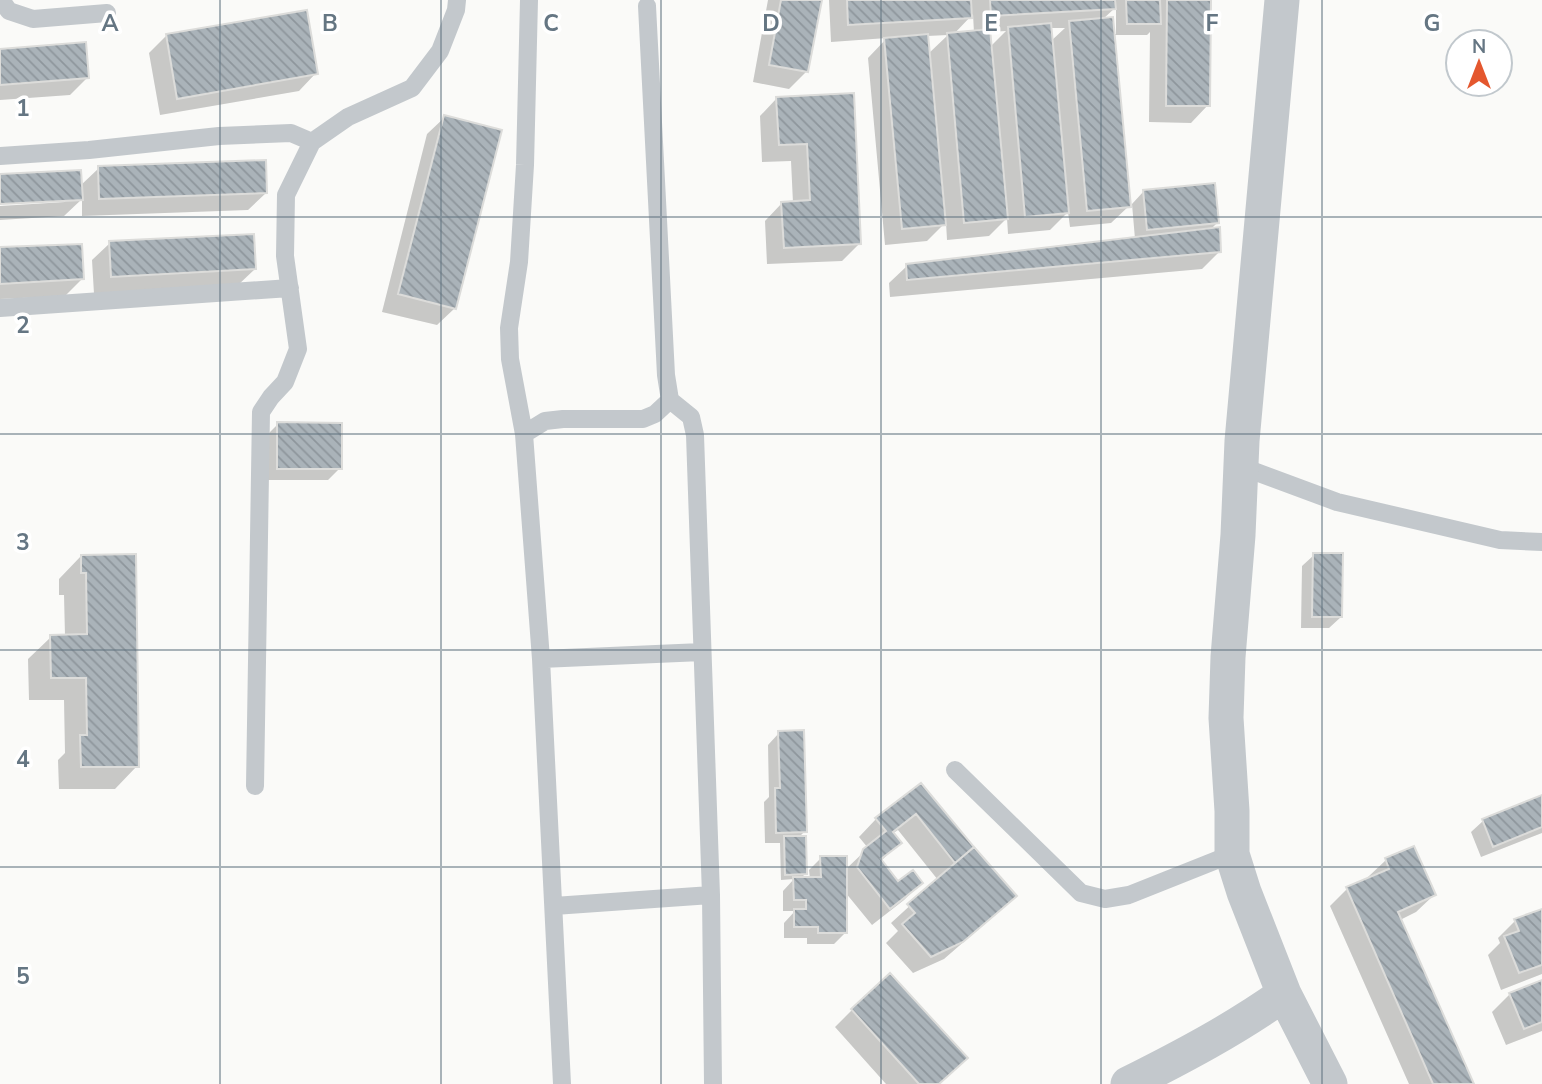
<svg xmlns="http://www.w3.org/2000/svg" width="1542" height="1084" font-family="'Nunito Sans',sans-serif">
  <style>
    .shadow { fill: #0003; fill-rule: evenodd }
    .building { fill: url(#building-back-hatch); stroke: #dcdcda; stroke-width: 2 }
    .lines { fill: none; stroke-linecap: round; stroke-linejoin: round }
    .lane { stroke: #c3c8cc; stroke-width: 18 }
    .street { stroke: #c3c8cc; stroke-width: 35 }
    .grid { fill: none; stroke: #657683; stroke-width: 2; stroke-opacity: 0.55 }
    .grid-label { font-size: 23px; text-anchor: middle; font-weight: bold; fill: #657683; stroke: #fff; stroke-width: 7; stroke-linejoin: round; paint-order: stroke }
  </style>
  <defs>
    <pattern id="building-back-hatch" width="6" height="6" patternUnits="userSpaceOnUse" patternTransform="scale(1.75)"><rect width="6" height="6" fill="#aab3b9"/><path d="M-1 5l2 2M0 0l6 6M5-1l2 2" fill="none" stroke="#8e969c"/></pattern>
  </defs>
  <rect width="100%" height="100%" fill="#fafaf8"/>
  <path class="shadow" d="M 768,0 L 820,0 L 807,71 L 789,89 L 753,82 Z
    M 829,0 L 1210,0 L 1208,105 L 1191,123 L 1149,122 L 1150,32 L 1147,35 L 1113,35 L 1129,206 L 1111,223 L 1070,227 L 1068,212 L 1050,230 L 1008,234 L 1007,218 L 989,236 L 947,240 L 946,222 L 927,241 L 885,245 L 868,58 L 887,38 L 831,42 ZM 1116,7 L 1116,34 L 1113,34 L 1102,20 ZM 973,14 L 974,33 L 953,35 ZM 1050,28 L 1065,28 L 1051,41 ZM 1006,31 L 990,47 L 989,32 ZM 948,35 L 928,54 L 927,36 Z
    M 166,36 L 316,73 L 299,91 L 160,115 L 149,53 Z
    M 0,50 L 87,78 L 70,95 L 0,100 Z
    M 852,95 L 860,243 L 842,261 L 767,264 L 765,221 L 782,203 L 793,203 L 791,161 L 762,162 L 760,116 L 777,98 Z
    M 445,117 L 455,308 L 437,325 L 382,312 L 427,134 Z
    M 99,168 L 266,193 L 248,210 L 82,216 L 82,199 L 64,216 L 0,220 L 0,206 L 65,202 L 65,199 L 0,203 L 0,176 L 80,186 Z
    M 1143,192 L 1218,222 L 1210,230 L 1220,251 L 1202,269 L 890,297 L 889,283 L 907,266 L 1135,239 L 1132,204 Z
    M 110,243 L 255,269 L 237,286 L 94,294 L 92,260 Z
    M 0,249 L 82,279 L 65,296 L 0,299 Z
    M 278,424 L 340,468 L 328,480 L 266,480 L 266,436 Z
    M 1314,555 L 1341,617 L 1329,628 L 1301,628 L 1302,566 Z
    M 81,556 L 134,556 L 137,766 L 115,789 L 59,789 L 58,760 L 65,753 L 64,700 L 29,700 L 28,659 L 51,637 L 65,636 L 64,595 L 59,595 L 59,579 Z
    M 779,733 L 805,831 L 799,837 L 805,874 L 800,879 L 810,879 L 809,870 L 821,858 L 845,870 L 868,848 L 859,837 L 876,819 L 921,785 L 1014,896 L 997,913 L 944,959 L 913,973 L 886,943 L 898,931 L 891,923 L 938,880 L 898,830 L 892,834 L 899,843 L 880,862 L 898,884 L 921,883 L 904,900 L 872,925 L 845,892 L 846,932 L 834,944 L 807,944 L 807,938 L 784,938 L 784,923 L 795,911 L 783,911 L 783,891 L 794,879 L 781,880 L 780,843 L 765,843 L 764,802 L 769,797 L 768,745 Z
    M 1542,797 L 1542,833 L 1481,857 L 1471,832 L 1483,821 Z
    M 1386,860 L 1434,895 L 1416,912 L 1400,920 L 1472,1084 L 1409,1084 L 1330,906 L 1347,889 L 1369,879 L 1368,877 Z
    M 1542,911 L 1542,974 L 1501,990 L 1488,955 L 1500,943 L 1498,938 L 1515,921 Z
    M 1542,981 L 1542,1031 L 1506,1045 L 1492,1012 L 1510,994 Z
    M 852,1010 L 939,1084 L 886,1084 L 835,1027 Z"/>
  <path class="building" d="M 781,0 L 822,0 L 808,72 L 769,65 Z
    M 847,0 L 971,0 L 972,18 L 848,25 Z
    M 990,0 L 1115,0 L 1116,9 L 991,16 Z
    M 1126,0 L 1160,0 L 1161,24 L 1127,24 Z
    M 1167,0 L 1211,0 L 1210,106 L 1166,106 Z
    M 307,10 L 318,74 L 177,99 L 166,34 Z
    M 1113,17 L 1131,207 L 1087,211 L 1069,21 Z
    M 1051,23 L 1069,213 L 1025,217 L 1008,27 Z
    M 990,29 L 1008,219 L 964,223 L 947,33 Z
    M 928,34 L 946,225 L 902,229 L 884,38 Z
    M 86,42 L 89,78 L 0,85 L 0,49 Z
    M 854,93 L 861,244 L 784,248 L 781,202 L 810,200 L 807,144 L 779,145 L 776,97 Z
    M 444,115 L 502,130 L 456,309 L 398,294 Z
    M 266,160 L 267,193 L 99,199 L 98,166 Z
    M 81,170 L 83,200 L 0,204 L 0,174 Z
    M 1215,183 L 1219,223 L 1147,230 L 1143,190 Z
    M 1220,227 L 1221,252 L 907,280 L 906,264 Z
    M 254,234 L 256,269 L 111,277 L 109,241 Z
    M 82,244 L 84,279 L 0,284 L 0,247 Z
    M 277,422 L 342,423 L 342,469 L 277,469 Z
    M 1313,553 L 1343,553 L 1342,617 L 1312,617 Z
    M 136,554 L 139,767 L 81,767 L 80,735 L 87,735 L 86,678 L 51,678 L 50,635 L 87,634 L 86,573 L 81,573 L 81,555 Z
    M 804,730 L 807,832 L 776,833 L 775,788 L 780,788 L 778,731 Z
    M 921,783 L 974,847 L 955,863 L 916,814 L 893,832 L 902,843 L 881,859 L 898,881 L 913,870 L 923,883 L 890,909 L 857,867 L 863,849 L 886,831 L 875,818 Z
    M 1542,795 L 1542,827 L 1493,847 L 1482,819 Z
    M 784,836 L 806,836 L 807,874 L 785,875 Z
    M 1414,846 L 1436,895 L 1398,912 L 1474,1084 L 1433,1084 L 1346,887 L 1389,869 L 1385,858 Z
    M 974,847 L 1017,896 L 963,942 L 931,957 L 902,924 L 915,913 L 907,904 Z
    M 820,856 L 847,856 L 847,933 L 818,933 L 818,927 L 794,927 L 794,909 L 806,909 L 806,900 L 794,900 L 793,877 L 821,877 Z
    M 1542,909 L 1542,965 L 1519,973 L 1504,936 L 1519,931 L 1514,919 Z
    M 890,973 L 968,1058 L 939,1084 L 919,1084 L 851,1009 Z
    M 1542,980 L 1542,1022 L 1524,1029 L 1509,993 Z"/>
  <g class="lines">
    <path class="lane" d="M 1,0 L 9,11 L 33,19 L 107,13
      M 529,0 L 525,165 L 519,262 L 509,328 L 510,359 L 524,434 L 541,659 L 562,1084
      M 647,6 L 666,375 L 670,400 L 691,417 L 695,435 L 711,895 L 713,1084
      M 0,156 L 89,150 L 219,136 L 291,133 L 312,142
      M 0,308 L 290,288
      M 524,434 L 545,421 L 563,419 L 643,419 L 655,414 L 670,400
      M 1240,466 L 1337,502 L 1500,540 L 1542,542
      M 541,659 L 702,652
      M 955,770 L 1081,893 L 1105,899 L 1129,895 L 1232,854
      M 255,786 L 261,412 L 271,397 L 285,382 L 298,349 L 285,256 L 286,195 L 312,142 L 348,117 L 412,88 L 440,51 L 456,10 L 457,0
      M 554,906 L 711,895"/>
    <path class="street" d="M 1282,0 L 1242,441 L 1238,535 L 1228,657 L 1226,718 L 1232,811 L 1232,854 L 1244,892 L 1284,994 L 1330,1084
      M 1128,1084 C 1182,1057 1235,1029 1284,994"/>
  </g>
  <path class="grid" d="M 220,0 L 220,1084M 441,0 L 441,1084M 661,0 L 661,1084M 881,0 L 881,1084M 1101,0 L 1101,1084M 1322,0 L 1322,1084M 0,217 L 1542,217M 0,434 L 1542,434M 0,650 L 1542,650M 0,867 L 1542,867"/>
  <g class="grid-label">
    <text x="110" y="31">A</text>
    <text x="330" y="31">B</text>
    <text x="551" y="31">C</text>
    <text x="771" y="31">D</text>
    <text x="991" y="31">E</text>
    <text x="1212" y="31">F</text>
    <text x="1432" y="31">G</text>
    <text x="23" y="116">1</text>
    <text x="23" y="333">2</text>
    <text x="23" y="550">3</text>
    <text x="23" y="767">4</text>
    <text x="23" y="984">5</text>
  </g>
  <g transform="translate(1479 63)"><circle r="33" fill="#ffffff" stroke="#c1c8cd" stroke-width="2"/>
  <path d="M0-5L12 26L0 18L-12 26Z" fill="#e4572e"/>
  <text y="-10" font-size="19" font-weight="bold" text-anchor="middle" fill="#657683">N</text>
  </g>
</svg>
